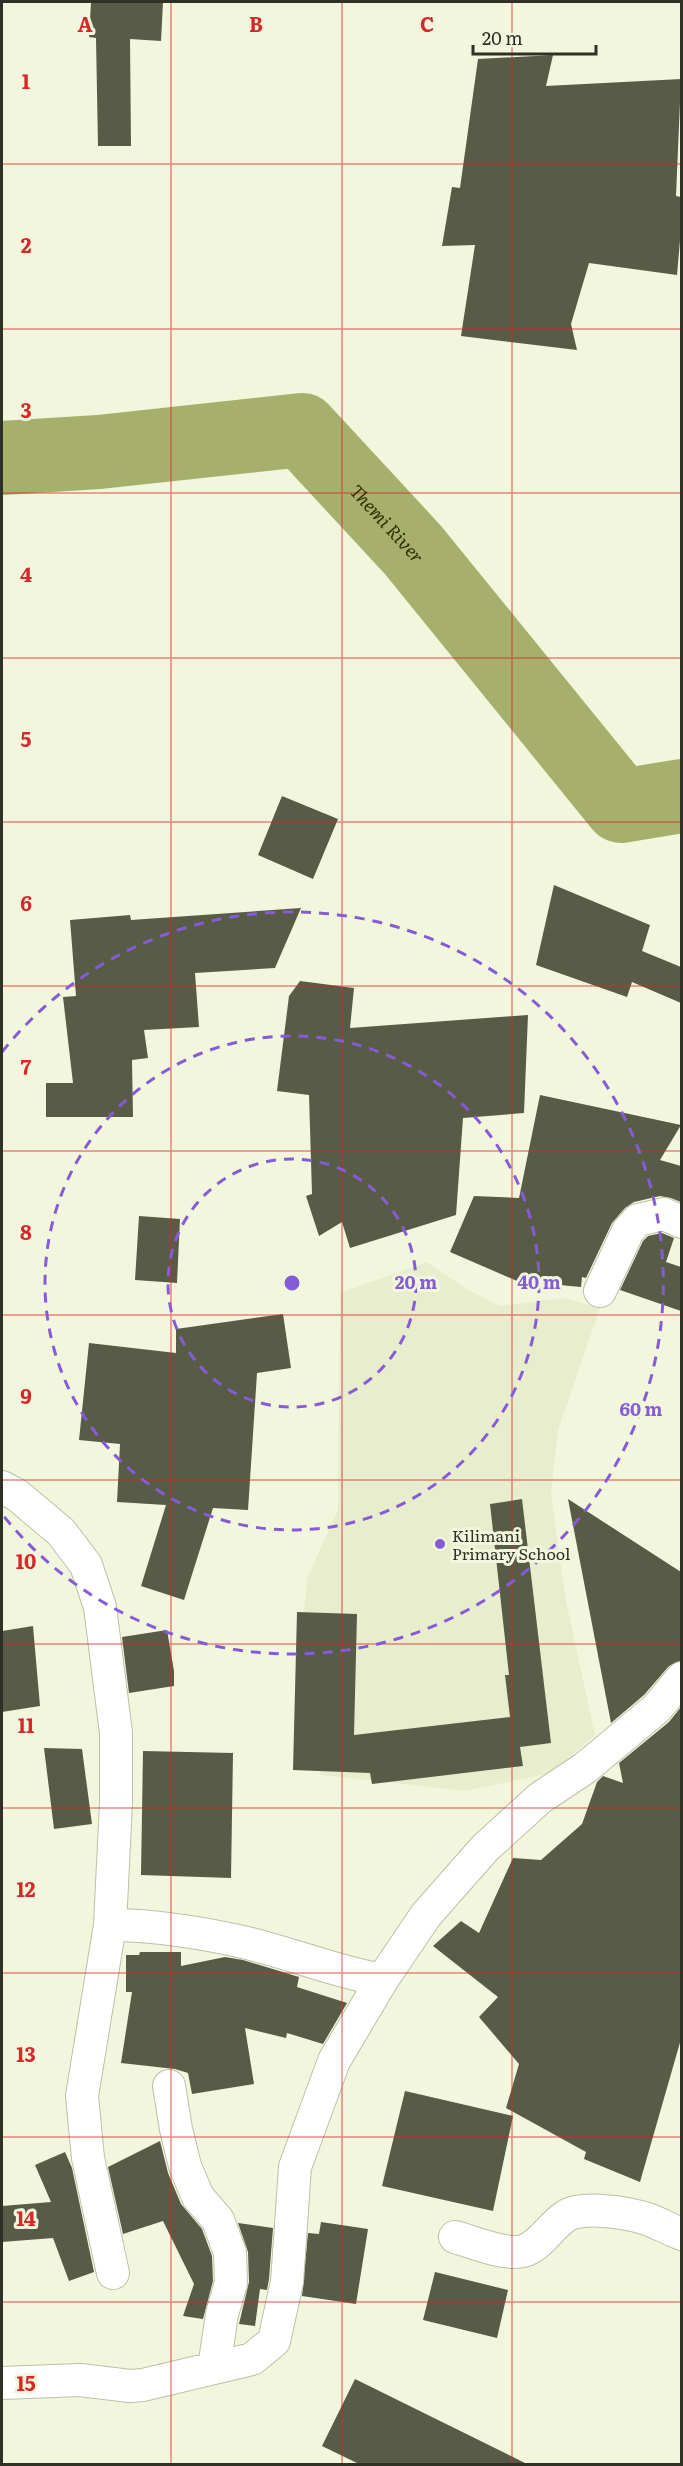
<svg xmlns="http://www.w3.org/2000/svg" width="683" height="2466" font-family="Literata,serif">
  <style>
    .built { fill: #e8eecd }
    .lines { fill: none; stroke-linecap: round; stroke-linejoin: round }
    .river { stroke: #a6b06c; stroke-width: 74 }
    .building { fill: #585c46 }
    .minor-casing { stroke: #bcc1a8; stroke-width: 34 }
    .minor { stroke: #fff; stroke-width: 32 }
    .grid { fill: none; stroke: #d62828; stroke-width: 1.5; stroke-opacity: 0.55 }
    .ring { fill: none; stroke: #855cd6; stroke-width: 3; stroke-dasharray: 10 8 }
    .poi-dot { fill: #855cd6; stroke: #f1f6dd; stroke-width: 2 }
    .labels { text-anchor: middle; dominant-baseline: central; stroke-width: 6; stroke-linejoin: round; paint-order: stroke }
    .poi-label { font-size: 16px; fill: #2f3127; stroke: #f1f6dd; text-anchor: start }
    .water-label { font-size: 18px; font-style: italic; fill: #2d3200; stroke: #f1f6dd }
    .grid-label { font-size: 20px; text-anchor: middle; font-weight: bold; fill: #d62828; stroke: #f1f6dd; stroke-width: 6; stroke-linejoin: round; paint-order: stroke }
    .centre { fill: #855cd6; stroke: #f1f6dd; stroke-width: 3 }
    .ring-label { font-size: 18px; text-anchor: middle; font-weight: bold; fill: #855cd6; stroke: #f1f6dd; stroke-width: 6; stroke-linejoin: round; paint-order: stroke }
  </style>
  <rect width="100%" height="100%" fill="#f1f6dd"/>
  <path class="built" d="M 427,1262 L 465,1288 L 500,1306 L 563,1298 L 600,1308 L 558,1430 L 551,1494 L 566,1601 L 595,1735 L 551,1773 L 465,1791 L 321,1775 L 302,1643 L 307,1579 L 338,1509 L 340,1293 Z"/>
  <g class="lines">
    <path class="river" id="s1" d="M 2,458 L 99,452 L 302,430 L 413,550 L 621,806 L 682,796"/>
  </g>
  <path class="building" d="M 91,2 L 163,2 L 161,41 L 130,39 L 131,146 L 98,146 L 96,38 L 89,37 Z
    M 553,55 L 546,86 L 681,79 L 676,196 L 681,197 L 681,229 L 677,275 L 589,263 L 571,324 L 577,350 L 461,336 L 475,245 L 442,246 L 452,187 L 460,188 L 478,59 Z
    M 282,796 L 338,819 L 313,879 L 258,855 Z
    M 554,885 L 650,925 L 642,951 L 681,967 L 681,1003 L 632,982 L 627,997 L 536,965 Z
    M 301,908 L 275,968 L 195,973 L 199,1027 L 144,1030 L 148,1058 L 132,1060 L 133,1117 L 46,1117 L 46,1083 L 73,1083 L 63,997 L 76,996 L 70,920 L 130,915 L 131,920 Z
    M 300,981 L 354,988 L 350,1028 L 528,1015 L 524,1113 L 463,1118 L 456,1215 L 350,1248 L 342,1222 L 319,1236 L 306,1196 L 312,1194 L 309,1095 L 277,1091 L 289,996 Z
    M 540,1095 L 681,1125 L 660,1160 L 681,1166 L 681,1202 L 671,1198 L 660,1196 L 634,1202 L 625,1208 L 612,1223 L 586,1278 L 582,1277 L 581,1287 L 517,1281 L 450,1252 L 474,1196 L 519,1198 Z
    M 139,1216 L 180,1219 L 177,1283 L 135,1280 Z
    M 662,1233 L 674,1238 L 666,1262 L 681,1267 L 681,1311 L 620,1290 L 643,1241 L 648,1236 Z
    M 283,1314 L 291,1368 L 257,1373 L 248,1510 L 213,1508 L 184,1600 L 141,1586 L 166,1505 L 117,1502 L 120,1444 L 79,1440 L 89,1343 L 176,1353 L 176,1329 Z
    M 522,1499 L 551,1743 L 520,1747 L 523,1766 L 372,1784 L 370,1773 L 293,1770 L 297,1612 L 357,1614 L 354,1735 L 510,1717 L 505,1675 L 509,1675 L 490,1504 Z
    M 568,1499 L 681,1572 L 681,1661 L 669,1666 L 644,1695 L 611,1723 Z
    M 33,1626 L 40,1706 L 2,1712 L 2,1631 Z
    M 167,1630 L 174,1671 L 174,1686 L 129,1693 L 122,1637 Z
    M 681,1707 L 681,2039 L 640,2182 L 584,2159 L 586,2152 L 506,2108 L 519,2064 L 479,2017 L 498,1997 L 433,1946 L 461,1921 L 479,1933 L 513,1858 L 541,1860 L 582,1824 L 597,1782 L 603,1776 L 623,1783 L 619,1763 L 669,1722 Z
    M 44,1748 L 82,1749 L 92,1824 L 54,1829 Z
    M 143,1751 L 233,1753 L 231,1878 L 141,1875 Z
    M 140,1952 L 181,1952 L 181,1966 L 225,1957 L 243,1960 L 299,1977 L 297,1987 L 347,2003 L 323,2044 L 287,2033 L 286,2038 L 245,2028 L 254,2084 L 192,2094 L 188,2073 L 175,2069 L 121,2063 L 132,1992 L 126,1992 L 126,1955 L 139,1955 Z
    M 405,2091 L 513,2116 L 493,2211 L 382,2186 Z
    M 160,2141 L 168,2173 L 181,2204 L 202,2229 L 212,2256 L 213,2281 L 203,2319 L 183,2316 L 194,2284 L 163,2221 L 123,2234 L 108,2167 Z
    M 65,2152 L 72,2168 L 94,2272 L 69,2281 L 53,2238 L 2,2242 L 2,2206 L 51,2202 L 35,2165 Z
    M 321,2222 L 368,2229 L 356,2304 L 302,2296 L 308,2233 L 319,2234 Z
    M 238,2223 L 273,2228 L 269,2279 L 267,2290 L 260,2289 L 255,2326 L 239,2324 L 249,2282 L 248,2252 Z
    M 435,2272 L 508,2290 L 497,2338 L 423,2320 Z
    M 355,2379 L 527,2464 L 359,2464 L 322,2446 Z"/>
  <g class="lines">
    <g class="minor-casing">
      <path id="minor" d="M 600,1291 L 628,1231 L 638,1220 L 664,1214 L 682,1222
        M 2,1487 L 17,1495 L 61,1532 L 86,1565 L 100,1607 L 116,1733 L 116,1803 L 110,1925 C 152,1925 205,1933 247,1943 C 293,1954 336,1972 382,1980
        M 110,1925 L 82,2096 L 88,2158 L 113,2273
        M 169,2086 L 176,2129 L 185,2166 L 198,2197 L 218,2220 L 230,2253 L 231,2283 L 222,2314 L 214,2368
        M 455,2237 C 473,2242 506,2256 523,2251 C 541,2246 550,2226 566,2216 C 582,2205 629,2213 647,2219 C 659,2223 670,2230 682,2234
        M 2,2383 L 80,2380 L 130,2386 L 143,2385 L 252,2359 L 274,2341 L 287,2282 L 295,2167 L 334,2061 L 382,1980 L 426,1915 L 485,1848 L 540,1798 L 585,1768 L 657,1708 L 682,1678"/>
    </g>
    <use href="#minor" class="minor"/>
  </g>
  <path class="grid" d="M 171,2 L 171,2464M 342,2 L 342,2464M 512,2 L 512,2464M 2,164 L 682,164M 2,329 L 682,329M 2,493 L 682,493M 2,658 L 682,658M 2,822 L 682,822M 2,986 L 682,986M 2,1151 L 682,1151M 2,1315 L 682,1315M 2,1480 L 682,1480M 2,1644 L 682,1644M 2,1808 L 682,1808M 2,1973 L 682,1973M 2,2137 L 682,2137M 2,2302 L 682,2302"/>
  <g class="ring">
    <circle cx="292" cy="1283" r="124"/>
    <circle cx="292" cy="1283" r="247"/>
    <path d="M2 1052A371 371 0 1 1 2 1514"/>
  </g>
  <circle class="poi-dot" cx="440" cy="1544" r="6"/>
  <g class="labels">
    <g class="poi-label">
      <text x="452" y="1535">Kilimani<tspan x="452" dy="18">Primary School</tspan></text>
    </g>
    <g class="water-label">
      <text stroke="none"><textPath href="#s1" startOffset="428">Themi River</textPath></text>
    </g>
  </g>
  <g class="grid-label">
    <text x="85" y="32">A</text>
    <text x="256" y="32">B</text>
    <text x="427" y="32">C</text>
    <text x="26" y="89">1</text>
    <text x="26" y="253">2</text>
    <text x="26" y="418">3</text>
    <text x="26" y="582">4</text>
    <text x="26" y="747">5</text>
    <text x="26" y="911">6</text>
    <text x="26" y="1075">7</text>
    <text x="26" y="1240">8</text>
    <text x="26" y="1404">9</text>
    <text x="26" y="1569">10</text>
    <text x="26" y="1733">11</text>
    <text x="26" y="1897">12</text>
    <text x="26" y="2062">13</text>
    <text x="26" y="2226">14</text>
    <text x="26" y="2391">15</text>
  </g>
  <circle cx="292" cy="1283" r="9" class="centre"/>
  <g class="ring-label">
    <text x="416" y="1289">20 m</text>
    <text x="539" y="1289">40 m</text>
    <text x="641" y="1416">60 m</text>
  </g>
  <rect width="683" height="2466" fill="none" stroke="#2f3127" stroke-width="6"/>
  <path d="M473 45v9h123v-9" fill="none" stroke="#2f3127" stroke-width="3"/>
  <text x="482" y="45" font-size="18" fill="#2f3127" stroke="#f1f6dd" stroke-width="4.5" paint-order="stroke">20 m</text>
</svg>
